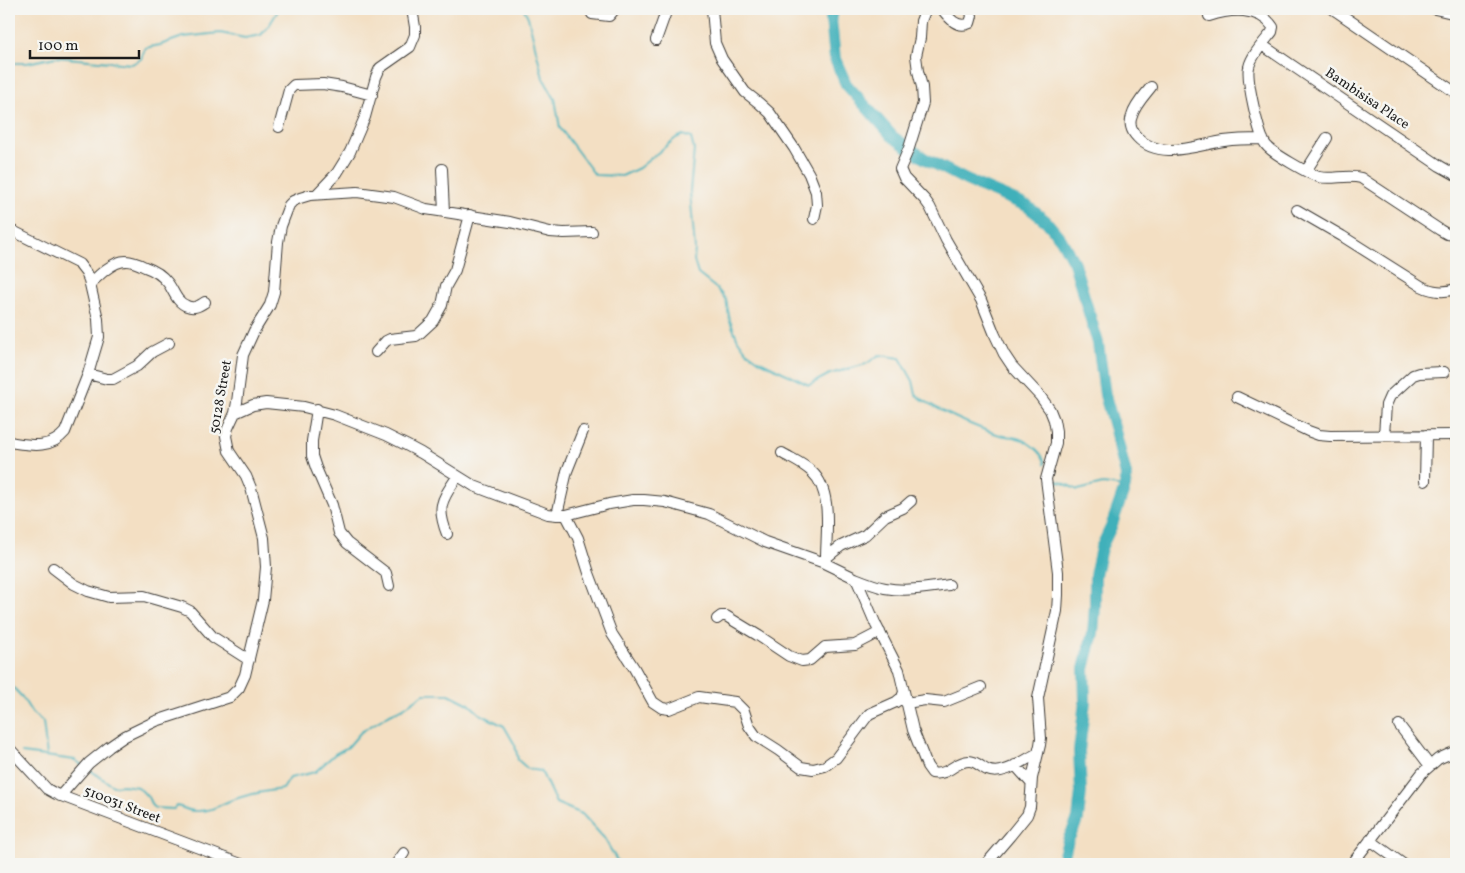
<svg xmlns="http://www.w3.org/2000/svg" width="1465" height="873" font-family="Vollkorn,serif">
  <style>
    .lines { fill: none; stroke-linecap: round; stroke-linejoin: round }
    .stream { stroke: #40b0ba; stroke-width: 2 }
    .river { stroke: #40b0ba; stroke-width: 12 }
    .minor-casing { stroke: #3c3935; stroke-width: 12 }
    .minor { stroke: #fff; stroke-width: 10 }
    .labels { text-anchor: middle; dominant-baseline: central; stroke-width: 5; stroke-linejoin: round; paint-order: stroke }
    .street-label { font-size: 14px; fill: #1c1c1c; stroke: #f6f6f2 }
  </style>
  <rect width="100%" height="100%" fill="#f6f6f2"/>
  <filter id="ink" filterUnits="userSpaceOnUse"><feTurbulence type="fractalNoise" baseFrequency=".02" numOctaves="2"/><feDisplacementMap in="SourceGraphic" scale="10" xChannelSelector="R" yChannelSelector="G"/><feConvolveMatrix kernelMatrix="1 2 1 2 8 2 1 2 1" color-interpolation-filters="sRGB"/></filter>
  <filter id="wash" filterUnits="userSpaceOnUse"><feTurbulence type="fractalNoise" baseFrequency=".0096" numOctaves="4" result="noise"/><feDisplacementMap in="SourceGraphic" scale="20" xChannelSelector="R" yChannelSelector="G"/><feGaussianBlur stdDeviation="1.12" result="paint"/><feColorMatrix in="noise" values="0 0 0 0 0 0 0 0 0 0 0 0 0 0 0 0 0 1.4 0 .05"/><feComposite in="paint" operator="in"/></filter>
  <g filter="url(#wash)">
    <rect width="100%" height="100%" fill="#f3dfc3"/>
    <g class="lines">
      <path class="stream" d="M 524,9 L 528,17 L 543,78 L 555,99 L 560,128 L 595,175 L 622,176 L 639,168 L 676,138 L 683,135 L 691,138 L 694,150 L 690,191 L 695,249 L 694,261 L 698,274 L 717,289 L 726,300 L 730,321 L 738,340 L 746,351 L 760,361 L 809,385 L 830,374 L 866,364 L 879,355 L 900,358 L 913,381 L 916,395 C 938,411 974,427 1000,435 C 1008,437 1015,436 1023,440 C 1032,445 1044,453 1045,464
        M 9,63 L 27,63 L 56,57 L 132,64 L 141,59 L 145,48 L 160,45 L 183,37 L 220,33 L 245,38 L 261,35 L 270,24 L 279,9
        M 1050,479 L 1063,483 L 1078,490 L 1103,484 L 1125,487
        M 9,683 L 22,697 L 32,713 L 43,722 L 47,756
        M 22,753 L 75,760 L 82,765
        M 90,770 L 113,786 L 123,785 L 138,787 L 148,797 L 152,806 L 155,808 L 174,809 L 176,806 C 183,807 188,811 195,811 C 212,812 218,805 232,800 C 249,794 265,791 283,789 L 290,778 L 315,772 L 335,754 L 348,747 L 361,732 L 390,714 L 402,709 L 424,694 L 449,694 L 469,704 L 480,714 L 504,726 L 515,745 L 518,760 L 528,769 L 541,771 L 556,803 L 582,814 L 604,838 L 619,864"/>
      <path class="river" d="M 834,9 L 831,19 L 835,59 L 846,84 L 893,137 L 924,158 L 966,180 L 1027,206 L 1046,221 L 1061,239 L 1074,263 L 1098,343 L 1105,395 L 1115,430 L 1126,475 L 1125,487 L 1111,527 L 1101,548 L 1095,575 L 1095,607 L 1093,633 L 1084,669 L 1085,701 L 1079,751 L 1081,792 L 1078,819 L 1068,840 L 1063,859 L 1059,864"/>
    </g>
  </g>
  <g filter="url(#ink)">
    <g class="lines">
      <g class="minor-casing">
        <path id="minor" d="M 712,9 L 715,43 L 722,59 L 745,92 L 759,103 L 770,113 L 794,148 L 809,174 L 816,192 L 817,205 L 814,219
          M 927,9 L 925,11 L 921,21 L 920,38 L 916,56 L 918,71 L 922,87 L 923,103 L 909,148 L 900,169 L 904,178 L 925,200 L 930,207 L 946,240 L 981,300 L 995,335 L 1004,354 L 1012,366 L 1040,396 L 1050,410 L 1054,420 L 1056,431 L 1056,443 L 1046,479 L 1058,572 L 1058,595 L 1057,611 L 1038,698 L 1041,738 L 1040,745 L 1032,778 L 1030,807 L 1027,815 L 1010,836 L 986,864
          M 942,9 C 949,18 957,29 970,23 L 972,16 L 970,9
          M 1333,9 L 1456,93
          M 1435,9 L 1456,14
          M 592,14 L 609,16 L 615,9
          M 1209,16 C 1230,9 1259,6 1273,27 L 1272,32 C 1265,41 1251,56 1249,67 C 1246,79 1259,136 1266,145 C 1272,153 1309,174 1319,177 C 1333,180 1347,174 1361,178 L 1440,230 L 1447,234 L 1456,235
          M 656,40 L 667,9
          M 1262,45 L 1440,166 L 1456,175
          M 1151,87 C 1144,96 1135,105 1132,116 C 1129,123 1131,131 1137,137 C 1159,161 1197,145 1224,141 C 1237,139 1250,139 1263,139
          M 279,127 L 289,90 L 294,85 L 323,84 L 342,87 L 372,95
          M 442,169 L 444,212
          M 1306,171 L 1327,138
          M 317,194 L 337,173 L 350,152 L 365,117 L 376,77 L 380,68 L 410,47 L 415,35 L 415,27 L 412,9
          M 1297,210 L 1342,236 L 1421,286 C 1433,292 1443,293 1456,289
          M 9,229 L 79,264 L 86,273 L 89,280 L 98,319 L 99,337 L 88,374 L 65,432 C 50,450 30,445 9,442
          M 90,284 C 99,275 113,261 126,261 C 133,261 139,264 145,267 C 154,270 162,275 168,283 C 174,291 176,302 187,306 C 194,309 199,306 205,302
          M 376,352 L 386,341 L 390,339 L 416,336 L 420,333 L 433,321 L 442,305 L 446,286 L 455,270 L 470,215
          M 88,374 L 107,379 L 113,379 L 137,366 L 152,352 L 169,343
          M 1237,397 L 1308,431 L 1319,435 L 1330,436 L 1456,435
          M 317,409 L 312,441 L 312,456 L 316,468 L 332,505 L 339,533 L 347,543 L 386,573 L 389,586
          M 235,413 L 253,405 L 266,403 L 304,407 L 335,415 L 386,435 L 406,445 L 421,453 L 474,486 L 548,514 L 557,515 L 566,515 L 609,504 L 633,500 L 644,500 L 665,502 L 709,514 L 765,542 L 822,562 L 855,578 L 858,583 L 876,625 L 899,670 L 913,730 L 927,766 L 932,773 C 949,776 955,761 969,761 C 976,761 981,767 987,770 C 1003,777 1024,760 1038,753
          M 1384,435 L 1386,405 L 1390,396 L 1413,375 L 1419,373 L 1444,372
          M 782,453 C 792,459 804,464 812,472 C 833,491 826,533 826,558
          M 1425,481 L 1426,435
          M 557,515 L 567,471 L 583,431
          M 566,515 L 578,538 L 589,573 L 612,634 L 634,668 L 653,702 L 662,708 L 669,709 L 699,697 L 735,702 L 744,711 L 749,726 L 756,736 L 778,750 L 801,767 L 813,769 L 825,766 L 836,758 L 869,714 L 896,702 L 902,697 L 904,692
          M 447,534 C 436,506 442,500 457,477
          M 822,561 L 841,546 L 865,535 L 885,516 L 903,508 L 911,501
          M 53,568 L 74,584 L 88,591 L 109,597 L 144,596 L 182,607 L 190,611 L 213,637 L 249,660
          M 855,578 C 865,582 875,586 885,588 C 906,592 928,588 949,585
          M 717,619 L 721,616 L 726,616 L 759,636 L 789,656 L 802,661 L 810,660 L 825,647 L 855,645 L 880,632
          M 906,703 L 925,700 L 944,702 L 981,687
          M 1399,725 L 1430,766
          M 9,748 L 47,789 L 56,794 L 241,864
          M 1015,765 L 1031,783
          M 60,796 L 89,763 L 109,747 L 125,736 L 156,721 L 230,697 L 239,688 L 245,675 L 263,600 L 266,567 L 264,538 L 251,488 L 246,476 L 229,451 L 226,436 L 228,428 L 235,413 L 237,402 L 243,355 L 254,331 L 270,305 L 274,292 L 278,242 L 281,226 L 289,205 L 293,201 L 300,198 L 310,195 L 357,192 L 394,197 L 426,209 L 510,222 L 550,232 L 564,233 L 592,232
          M 1370,840 L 1403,864
          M 396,864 L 404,853
          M 1352,864 L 1422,773 L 1438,759 L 1456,751"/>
      </g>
      <use href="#minor" class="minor"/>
    </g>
  </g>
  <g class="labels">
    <g class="street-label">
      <text transform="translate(1367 99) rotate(34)">Bambisisa Place</text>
      <text transform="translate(221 397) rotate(-80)">50128 Street</text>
      <text transform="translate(122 805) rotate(21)">510031 Street</text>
    </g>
  </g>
  <rect width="1465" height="873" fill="none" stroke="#f6f6f2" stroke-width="30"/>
  <path d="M30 50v8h109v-8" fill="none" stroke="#1c1c1c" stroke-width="2.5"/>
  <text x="38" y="50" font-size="15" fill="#1c1c1c" stroke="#f6f6f2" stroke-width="4" paint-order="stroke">100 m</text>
</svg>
